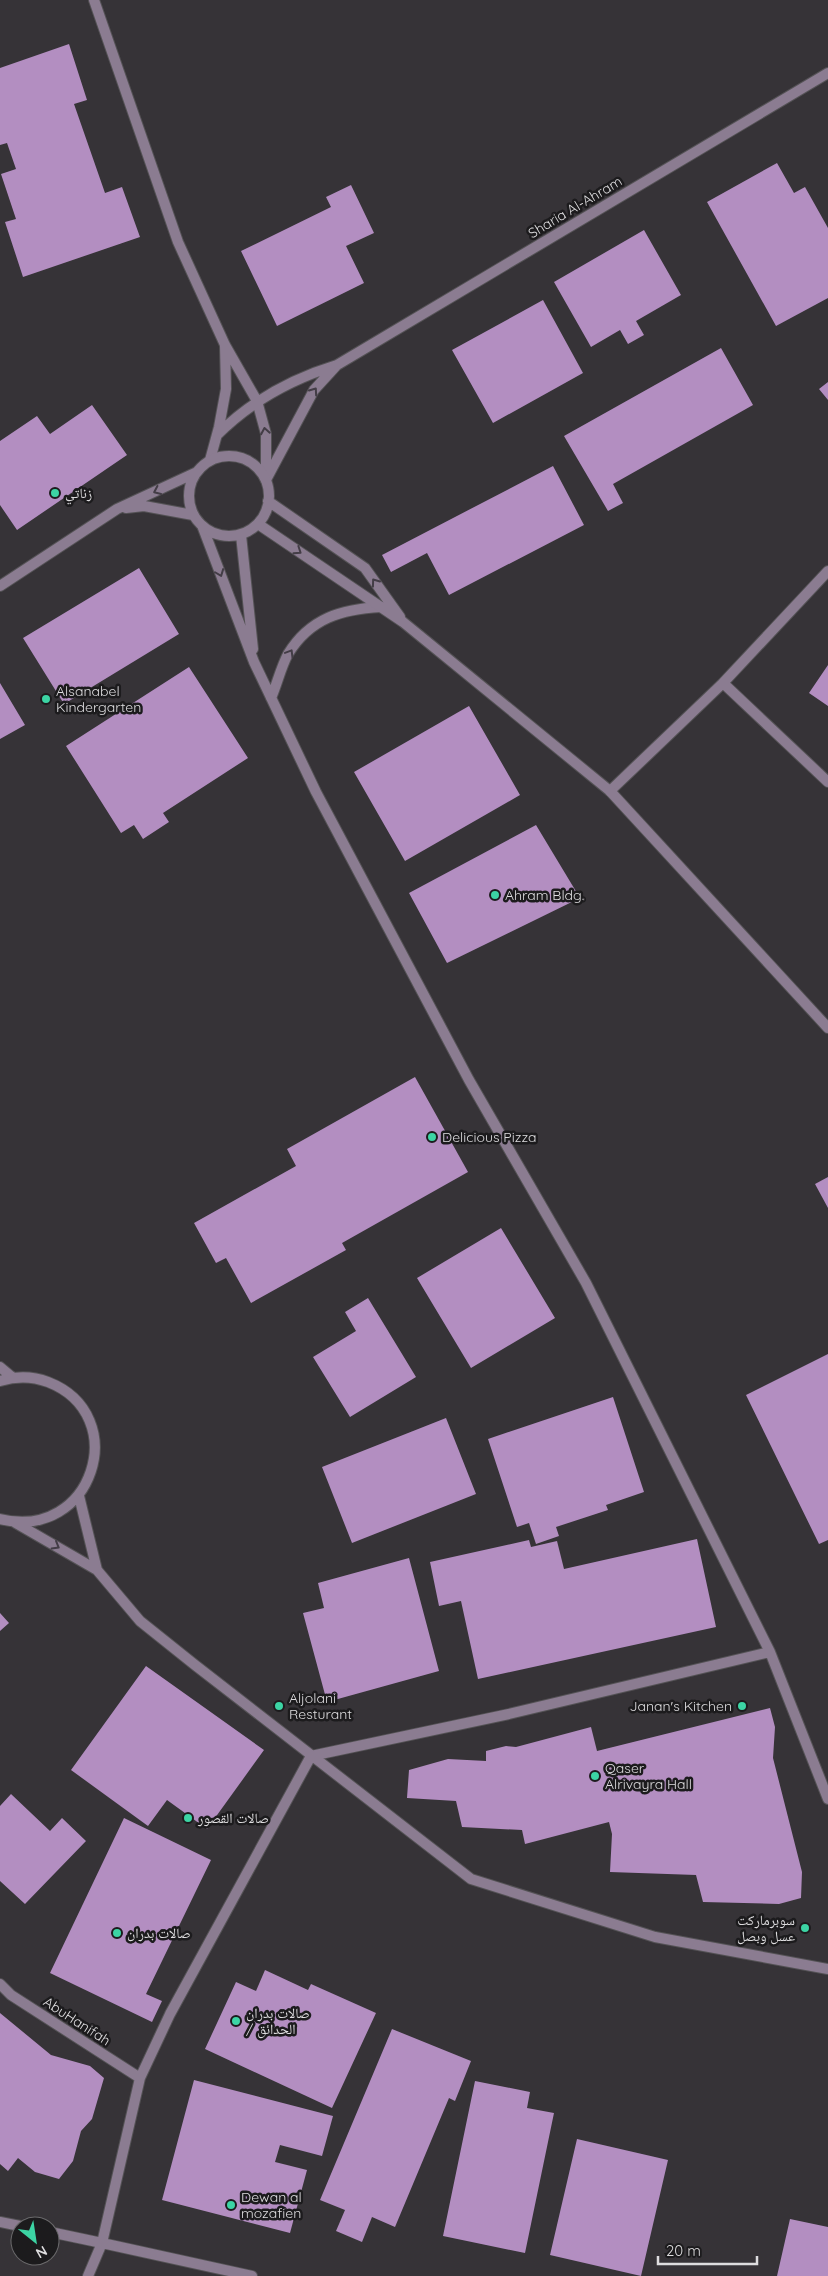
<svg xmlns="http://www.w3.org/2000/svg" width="828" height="2276" font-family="Quicksand,'Noto Naskh Arabic',sans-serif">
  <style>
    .building { fill: #b38ec1 }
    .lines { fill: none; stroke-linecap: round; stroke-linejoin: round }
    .minor-casing { stroke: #545255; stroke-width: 12 }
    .tertiary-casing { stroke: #545255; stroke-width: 12 }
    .minor { stroke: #8b7c91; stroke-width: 10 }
    .tertiary { stroke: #8b7c91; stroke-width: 10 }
    .oneway { stroke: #433d46 }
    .poi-dot { fill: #3cd4a4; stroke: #1c1b1d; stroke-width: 2 }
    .labels { text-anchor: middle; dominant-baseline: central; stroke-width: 5; stroke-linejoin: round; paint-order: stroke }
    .street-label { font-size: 14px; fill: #dedddf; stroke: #1c1b1d }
    .poi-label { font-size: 14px; fill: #dedddf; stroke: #1c1b1d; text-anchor: start }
  </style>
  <rect width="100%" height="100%" fill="#363337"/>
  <path class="building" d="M 69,44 L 87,100 L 74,104 L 105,193 L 122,187 L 140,237 L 23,277 L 5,222 L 16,219 L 1,174 L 16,169 L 7,143 L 0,145 L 0,68 Z
    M 777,163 L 794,193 L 805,187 L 828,228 L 828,298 L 776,326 L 707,202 Z
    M 351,185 L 374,233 L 346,246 L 364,283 L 277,326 L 241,251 L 331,207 L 326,197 Z
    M 644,230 L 681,295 L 636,321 L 644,335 L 628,344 L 620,330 L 591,347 L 554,282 Z
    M 543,300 L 583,373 L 493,423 L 452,350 Z
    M 721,348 L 753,405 L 613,484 L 623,503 L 608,511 L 564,436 Z
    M 828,382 L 828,400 L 819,389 Z
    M 92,405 L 127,455 L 17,530 L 0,505 L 0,441 L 37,416 L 50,434 Z
    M 553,466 L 584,525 L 449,595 L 427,553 L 391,572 L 382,555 Z
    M 139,568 L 179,634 L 64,704 L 23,638 Z
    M 828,665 L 828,706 L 809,693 Z
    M 189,667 L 248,758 L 163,813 L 169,822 L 143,839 L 134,825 L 121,833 L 66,746 Z
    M 0,683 L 25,725 L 0,739 Z
    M 469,706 L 520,795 L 405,861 L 354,772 Z
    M 536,825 L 580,898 L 447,963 L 409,893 Z
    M 415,1077 L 468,1172 L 342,1243 L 346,1250 L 251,1303 L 226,1258 L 216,1263 L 194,1223 L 296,1166 L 287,1149 Z
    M 828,1177 L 828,1208 L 815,1184 Z
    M 501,1228 L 555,1318 L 471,1368 L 417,1278 Z
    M 368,1298 L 416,1377 L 350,1417 L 313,1357 L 356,1331 L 345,1312 Z
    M 828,1354 L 828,1540 L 819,1544 L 746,1395 Z
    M 613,1397 L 644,1492 L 606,1505 L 608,1510 L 556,1527 L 559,1536 L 536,1544 L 529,1523 L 517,1527 L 488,1439 Z
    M 446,1418 L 476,1494 L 352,1543 L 322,1467 Z
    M 697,1539 L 716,1627 L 478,1679 L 461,1601 L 439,1606 L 430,1562 L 529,1540 L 531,1547 L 557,1541 L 564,1569 Z
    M 409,1558 L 439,1671 L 327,1702 L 303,1613 L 324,1608 L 318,1583 Z
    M 0,1613 L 9,1623 L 0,1631 Z
    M 146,1666 L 264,1750 L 207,1829 L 167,1800 L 148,1826 L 71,1770 Z
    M 770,1708 L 775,1727 L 773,1758 L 802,1872 L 801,1898 L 779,1904 L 703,1902 L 696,1875 L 610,1872 L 612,1834 L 609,1822 L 525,1844 L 522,1830 L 462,1827 L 456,1801 L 407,1798 L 409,1770 L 448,1759 L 486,1761 L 486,1751 L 506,1746 L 516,1747 L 591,1727 L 597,1751 Z
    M 11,1794 L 50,1831 L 62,1818 L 86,1841 L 25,1904 L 0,1881 L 0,1806 Z
    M 124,1818 L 211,1860 L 146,1994 L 162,2001 L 152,2022 L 50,1973 Z
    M 265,1970 L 308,1990 L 311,1984 L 376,2013 L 332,2108 L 205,2049 L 236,1982 L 256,1991 Z
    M 0,2013 L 51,2055 L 90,2066 L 104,2078 L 92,2119 L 81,2131 L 73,2161 L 59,2179 L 35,2172 L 18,2158 L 8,2171 L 0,2164 Z
    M 392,2029 L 471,2061 L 455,2101 L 449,2098 L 395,2227 L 372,2217 L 362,2242 L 336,2231 L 345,2210 L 320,2200 Z
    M 194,2080 L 333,2116 L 322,2156 L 280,2145 L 275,2162 L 307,2170 L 290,2233 L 162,2200 Z
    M 475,2081 L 530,2092 L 527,2108 L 554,2113 L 525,2253 L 443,2236 Z
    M 577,2139 L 668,2160 L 641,2276 L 550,2255 Z
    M 790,2219 L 828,2227 L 828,2276 L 777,2276 Z"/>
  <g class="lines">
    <g class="minor-casing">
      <path id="minor" d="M 94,0 L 178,242 L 225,345 L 257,401 L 266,434 L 266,480
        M 217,435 C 251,401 291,379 337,365 L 828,73
        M 210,460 L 219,427 L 226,389 L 225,346
        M 267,478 L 314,390 L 336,366
        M 203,528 L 254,662 L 316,792 L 469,1080 L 586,1283 L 770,1652 L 828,1799
        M 241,535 L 253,649
        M 723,683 L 828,782
        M 271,698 C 277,684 281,667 288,654 C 310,618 342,609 381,607
        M 610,791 L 723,683 L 828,571
        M 0,1367 L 12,1377
        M 0,1381 C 16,1376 32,1376 48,1382 C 133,1415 93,1542 0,1519
        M 79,1496 L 97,1570
        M 14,1522 L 97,1570 L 140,1621 L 195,1665 L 471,1879 L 655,1937 L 828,1969
        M 0,1984 L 11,1995 L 140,2078
        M 0,2222 L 20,2226
        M 50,2232 L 102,2243 L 140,2078 L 170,2014 L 311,1756 L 509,1714 L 770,1652
        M 88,2276 L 102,2243 L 252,2276"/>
    </g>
    <g class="tertiary-casing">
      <path id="tertiary" d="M189 496a40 40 0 1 1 80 0a40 40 0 1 1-80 0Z
        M 268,501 L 365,568 L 400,617
        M 126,508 L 144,506 L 193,515
        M 258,524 L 403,622 L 610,791 L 828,1028
        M 0,586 L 117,509 L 197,472"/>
    </g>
    <use href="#minor" class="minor"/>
    <use href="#tertiary" class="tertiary"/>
  </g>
  <defs><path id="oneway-chevron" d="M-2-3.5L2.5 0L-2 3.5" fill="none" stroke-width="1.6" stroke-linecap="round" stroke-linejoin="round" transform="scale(1.25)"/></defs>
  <g class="oneway">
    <use href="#oneway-chevron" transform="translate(314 391) rotate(-55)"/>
    <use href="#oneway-chevron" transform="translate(265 431) rotate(-100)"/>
    <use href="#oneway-chevron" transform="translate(157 491) rotate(155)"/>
    <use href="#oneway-chevron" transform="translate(298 551) rotate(34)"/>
    <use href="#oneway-chevron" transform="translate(220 573) rotate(69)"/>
    <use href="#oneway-chevron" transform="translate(375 582) rotate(-126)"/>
    <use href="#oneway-chevron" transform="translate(290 653) rotate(-59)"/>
    <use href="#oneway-chevron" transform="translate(56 1546) rotate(30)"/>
  </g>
  <g class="poi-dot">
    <circle cx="55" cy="493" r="5"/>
    <circle cx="46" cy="699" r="5"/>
    <circle cx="495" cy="895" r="5"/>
    <circle cx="432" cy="1137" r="5"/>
    <circle cx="279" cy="1706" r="5"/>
    <circle cx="742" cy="1706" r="5"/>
    <circle cx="595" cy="1776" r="5"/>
    <circle cx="188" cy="1818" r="5"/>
    <circle cx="805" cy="1928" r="5"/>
    <circle cx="117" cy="1933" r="5"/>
    <circle cx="236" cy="2021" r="5"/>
    <circle cx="231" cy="2205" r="5"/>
  </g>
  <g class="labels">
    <g class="street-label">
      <text transform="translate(575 207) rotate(-31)">Sharia Al-Ahram</text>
      <text transform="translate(77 2021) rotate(33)">AbuHanifah</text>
    </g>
    <g class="poi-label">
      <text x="65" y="493">زناتي</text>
      <text x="56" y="691">Alsanabel<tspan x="56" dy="16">Kindergarten</tspan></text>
      <text x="505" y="895">Ahram Bldg.</text>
      <text x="442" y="1137">Delicious Pizza</text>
      <text x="289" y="1698">Aljolani<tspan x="289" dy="16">Resturant</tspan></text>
      <text x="732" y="1706" text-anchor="end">Janan's Kitchen</text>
      <text x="605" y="1768">Qaser<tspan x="605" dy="16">Alrivayra Hall</tspan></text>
      <text x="198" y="1818">صالات القصور</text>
      <text x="795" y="1920" text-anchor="end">سوبرماركت<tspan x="795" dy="16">عسل وبصل</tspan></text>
      <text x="127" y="1933">صالات بدران</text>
      <text x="246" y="2013">صالات بدران<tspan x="246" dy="16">/ الحدائق</tspan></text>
      <text x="241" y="2197">Dewan al<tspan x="241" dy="16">mozafien</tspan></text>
    </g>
  </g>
  <g transform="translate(35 2241) rotate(150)"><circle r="24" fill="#1c1b1d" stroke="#6a696b"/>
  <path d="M0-4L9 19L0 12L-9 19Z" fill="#3cd4a4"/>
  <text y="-8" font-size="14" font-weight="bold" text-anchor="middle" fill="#dedddf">N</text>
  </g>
  <path d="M658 2256v8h99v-8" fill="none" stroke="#dedddf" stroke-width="2.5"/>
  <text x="666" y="2256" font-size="15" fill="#dedddf" stroke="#1c1b1d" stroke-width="4" paint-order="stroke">20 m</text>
</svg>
